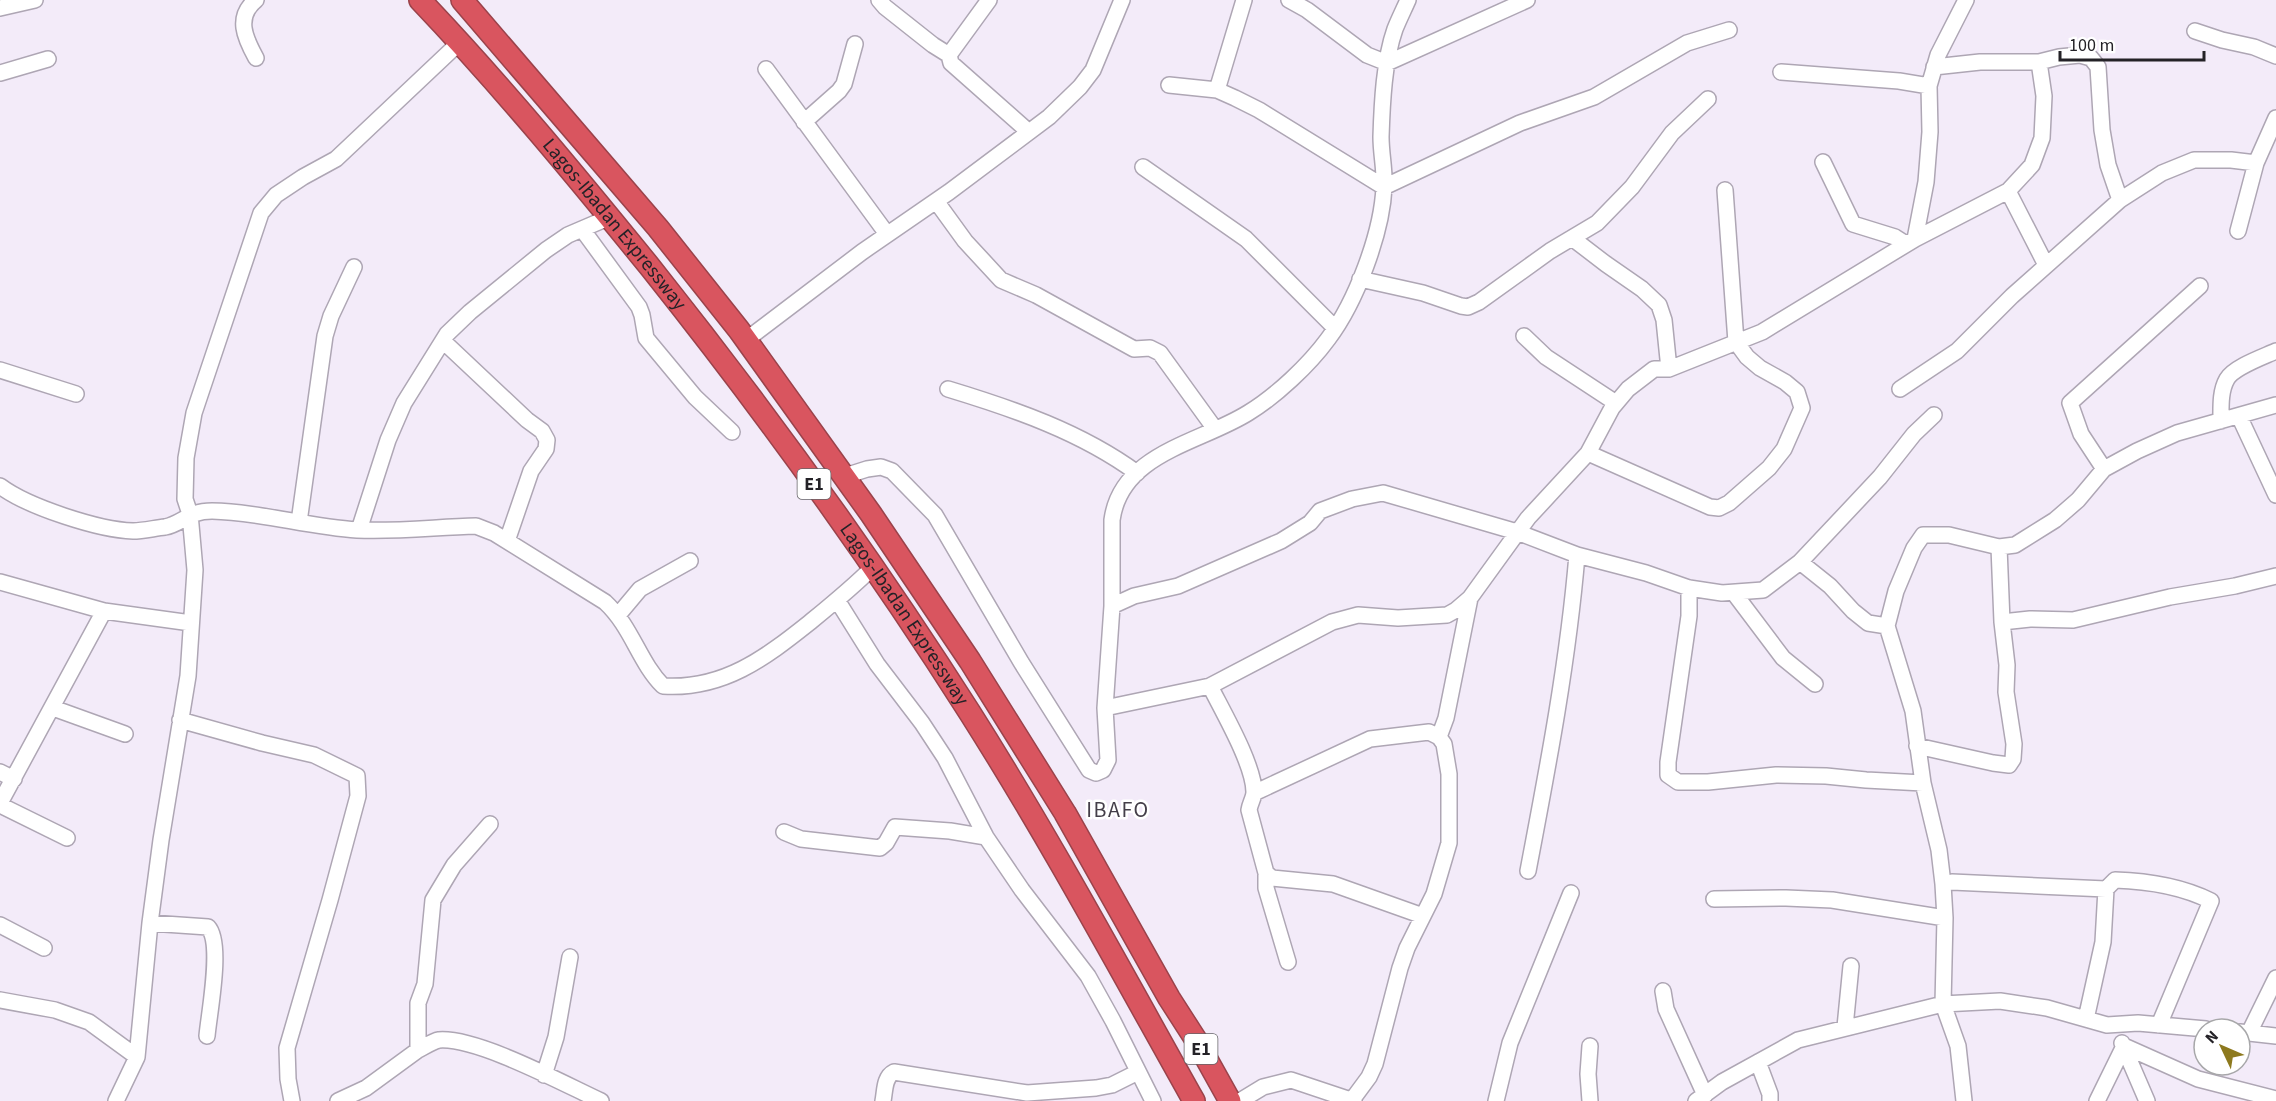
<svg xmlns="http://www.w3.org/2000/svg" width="2276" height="1101" font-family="'Source Sans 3',sans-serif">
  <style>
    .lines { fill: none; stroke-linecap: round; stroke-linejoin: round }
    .minor-casing { stroke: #aea6b4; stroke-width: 18 }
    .highway-casing { stroke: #9a434b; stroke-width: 24 }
    .minor { stroke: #fff; stroke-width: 15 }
    .highway { stroke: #d9555f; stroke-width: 21 }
    .labels { text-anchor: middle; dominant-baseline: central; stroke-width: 5; stroke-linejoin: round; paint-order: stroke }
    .shield { fill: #fff; stroke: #666468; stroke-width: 1.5 }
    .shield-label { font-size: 18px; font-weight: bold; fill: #242227 }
    .street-label { font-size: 20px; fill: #242227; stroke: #fff }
    .quarter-label { font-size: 22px; letter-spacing: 1.5px; fill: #443e49; stroke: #fff }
  </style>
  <rect width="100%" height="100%" fill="#f3ebf9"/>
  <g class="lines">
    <g class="minor-casing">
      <path id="minor" d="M 879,0 L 885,7 L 933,45 L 949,55
        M 989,0 L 949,55 L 951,63 L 1029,132
        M 1289,0 L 1307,10 L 1367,55 L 1387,63 L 1527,0
        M 0,8 L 35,0
        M 2195,31 L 2222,40 L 2254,47 L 2276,56
        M 256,58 C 245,38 235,17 256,0
        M 1934,67 L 1980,62 L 2039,62 L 2059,57 L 2080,55 L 2091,58 L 2098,67 L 2102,130 L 2108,165 L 2120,200
        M 766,69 L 887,234
        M 1781,72 L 1899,81 L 1929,86
        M 0,73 L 48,59
        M 1169,85 L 1217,90 L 1235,98 L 1259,110 L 1384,187
        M 1217,90 L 1244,0
        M 804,122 L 839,91 L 844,84 L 855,44
        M 1823,162 L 1853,224 L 1895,237 L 1906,244
        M 1143,167 L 1246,239 L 1335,328
        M 1384,187 L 1520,123 L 1594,97 L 1687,43 L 1729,30
        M 2008,191 L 2046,265
        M 936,201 L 965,241 L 1001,280 L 1036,295 L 1134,349 L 1150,348 L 1160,353 L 1215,429
        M 582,229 L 639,307 L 642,315 L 646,338 L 695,397 L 732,432
        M 2238,231 L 2256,163 L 2276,118
        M 1572,238 L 1606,264 L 1642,289 L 1659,305 L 1664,320 L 1669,369
        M 1915,239 L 1926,182 L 1930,132 L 1929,86 L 1938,55 L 1966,0
        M 1360,279 L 1423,293 L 1461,306 L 1468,307 L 1479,302 L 1550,251 L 1597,223 L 1632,187 L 1672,133 L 1708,99
        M 1524,336 L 1546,357 L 1616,403
        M 746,340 L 862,252 L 949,192 L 1049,117 L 1080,87 L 1093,70 L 1122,0
        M 443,341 L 527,420 L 542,431 L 547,440 L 546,449 L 531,471 L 507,541
        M 0,370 L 76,394
        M 948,389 C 1014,409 1081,432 1137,473
        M 1900,389 L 1957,351 L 2012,296 L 2120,200 L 2162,173 L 2194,160 L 2231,160 L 2256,163
        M 2239,416 L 2276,495
        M 2221,421 C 2221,407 2220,391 2227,379 C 2234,367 2263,357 2276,351
        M 1588,453 L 1710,507 L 1719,508 L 1729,503 L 1769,468 L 1784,449 L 1802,408 L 1797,392 L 1785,382 L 1760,368 L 1747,357 L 1736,342 L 1725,190
        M 2104,469 L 2081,434 L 2070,403 L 2200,286
        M 845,476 L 867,469 L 881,467 L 892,471 L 935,515 L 1021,662 L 1089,770 L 1096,773 L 1103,770 L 1108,760 L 1105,708 L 1112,606 L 1112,520 C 1121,453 1200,443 1248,413 C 1276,396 1309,365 1328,339 C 1356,302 1382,233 1384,187 C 1385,170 1381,154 1381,137 C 1382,104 1384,60 1395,29 C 1399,19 1404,9 1408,0
        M 0,486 C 28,507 99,530 133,531 C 143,531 155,528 165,527 C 182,524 188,511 212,511 C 261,512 308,527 357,530 C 396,532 437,527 476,526 L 494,533 L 605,602 C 632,627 639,662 663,686 C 723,690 765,658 809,623 C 831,605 852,588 872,568
        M 299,522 L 325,336 L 331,316 L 354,267
        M 359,530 L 388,440 L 404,403 L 447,334 L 470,312 L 546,250 L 568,235 L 610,217
        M 1577,555 L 1646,573 L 1689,588 L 1722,593 L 1763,590 L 1800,562 L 1880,477 L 1914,434 L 1934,415
        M 1800,562 L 1830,586 L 1853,611 L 1868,623 L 1887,626
        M 0,582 L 104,611 L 191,623
        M 1689,588 L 1689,616 L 1668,762 L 1668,775 L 1678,782 L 1708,782 L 1776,775 L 1826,776 L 1866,780 L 1923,783
        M 1734,593 L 1783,658 L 1815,684
        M 837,600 L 877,664 L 922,723 L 945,758 L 986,837 L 1022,890 L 1088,976 L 1113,1021 L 1153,1101
        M 1112,606 L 1134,596 L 1178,586 L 1281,541 L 1310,523 L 1320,511 L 1352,499 L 1383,493 L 1517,532 L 1577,555 C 1568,662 1548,766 1528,871
        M 619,614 L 640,589 L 690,561
        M 2002,622 L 2030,619 L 2073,620 L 2170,597 L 2235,586 L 2276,576
        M 1210,686 C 1223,712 1254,765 1254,792 C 1254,798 1250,803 1249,810 L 1266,873 L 1272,878 L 1333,884 L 1423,916
        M 53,708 L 125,734
        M 1105,708 L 1210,686 L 1332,622 L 1358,615 L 1398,618 L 1447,615 L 1456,610 L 1470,598 L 1528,518 L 1588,453 L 1612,408 L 1628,389 L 1654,369 L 1669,369 L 1762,332 L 1915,239 L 2008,191 L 2032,165 L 2042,138 L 2044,96 L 2039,62
        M 180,720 L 262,743 L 314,755 L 357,776 L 358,796 L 330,900 L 287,1048 L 288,1079 L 292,1101
        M 1439,737 L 1446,718 L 1470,598
        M 1917,746 L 1993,763 L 2009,765 L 2013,759 L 2014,744 L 2006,692 L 2007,665 L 2002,622 L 1999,547
        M 0,772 L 14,779
        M 1254,793 L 1370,739 L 1429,732 L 1439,737 L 1444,744 L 1449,774 L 1449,843 L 1434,894 L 1407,948 L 1400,968 L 1375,1064 L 1369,1077 L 1352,1100
        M 0,803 L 104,611
        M 0,805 L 67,838
        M 784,832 L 801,839 L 880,848 L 886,843 L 895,827 L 950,831 L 986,837
        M 1266,873 L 1266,888 L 1288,962
        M 1943,884 L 1939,850 L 1923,783 L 1913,711 L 1887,626 L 1896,591 L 1914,548 L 1923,535 L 1949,535 L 1999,547 L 2015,545 L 2055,520 L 2078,500 L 2104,469 L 2137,451 L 2177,433 L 2276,405
        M 2106,889 L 2115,880 C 2148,881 2181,886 2211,901 L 2159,1025
        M 1714,899 L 1786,898 L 1832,900 L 1945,918 L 1943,884 L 1952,882 L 2106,889 L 2103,942 L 2086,1019
        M 1945,918 L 1943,1004 L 1958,1046 L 1964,1101
        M 150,923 L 208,927 C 223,943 209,1013 207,1036
        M 0,925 L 44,948
        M 1663,991 L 1666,1009 L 1705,1095
        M 0,1000 L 55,1010 L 89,1022 L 137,1057
        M 1845,1027 L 1851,966
        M 2240,1032 L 2276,1036
        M 2249,1033 L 2276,978
        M 2122,1043 L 2147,1101
        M 1590,1046 L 1588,1074 L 1590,1101
        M 418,1050 C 424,1047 433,1041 439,1040 C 477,1037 564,1084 601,1101
        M 1758,1062 L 1770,1094 L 1770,1101
        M 544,1075 L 556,1037 L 570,957
        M 116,1101 L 137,1057 L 150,923 L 161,840 L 188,676 L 195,570 L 190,514 L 185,499 L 186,458 L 194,413 L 261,213 L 276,195 L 303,177 L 336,159 L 460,42
        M 338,1101 L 366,1088 L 418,1050 L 418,1003 L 425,984 L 433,900 L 454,865 L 490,824
        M 883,1101 C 885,1091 884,1077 894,1072 L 1027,1093 L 1096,1088 L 1112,1085 L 1138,1072
        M 1240,1101 L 1263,1087 L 1291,1080 L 1354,1101
        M 1496,1101 L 1510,1043 L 1571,893
        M 1696,1101 L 1722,1082 L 1798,1040 L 1943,1004 L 2000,1001 L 2047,1008 L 2107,1025 L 2138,1023 L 2206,1029
        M 2097,1101 L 2124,1046 L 2198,1079 L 2276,1099"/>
    </g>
    <g class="highway-casing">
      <g id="highway">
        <path id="s1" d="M 420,0 C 501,85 576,176 650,267 C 764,410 872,559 970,713 C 1050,839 1121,971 1194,1101"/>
        <path d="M 462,0 L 658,228 L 739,330 L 871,514 L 970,661 L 1065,813 L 1169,998 L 1196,1040 L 1230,1101"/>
      </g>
    </g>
    <use href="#minor" class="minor"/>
    <use href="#highway" class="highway"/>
  </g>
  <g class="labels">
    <g class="shield">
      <rect x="797.5" y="469" width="33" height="30" rx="4.5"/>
      <rect x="1184.5" y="1034" width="33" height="30" rx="4.5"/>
    </g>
    <g class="shield-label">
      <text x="814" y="484">E1</text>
      <text x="1201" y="1049">E1</text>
    </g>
    <g class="street-label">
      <text stroke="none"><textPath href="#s1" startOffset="297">Lagos-Ibadan Expressway</textPath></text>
      <text stroke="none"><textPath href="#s1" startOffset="783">Lagos-Ibadan Expressway</textPath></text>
    </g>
    <g class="quarter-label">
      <text x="1118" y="810">IBAFO</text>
    </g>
  </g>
  <g transform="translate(2222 1047) rotate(314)"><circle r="28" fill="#ffffff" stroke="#a7a7a9" stroke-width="1.5"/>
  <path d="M0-4.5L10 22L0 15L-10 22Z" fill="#8d791e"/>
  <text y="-9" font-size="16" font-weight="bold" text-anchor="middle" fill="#242227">N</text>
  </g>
  <path d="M2060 51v9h144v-9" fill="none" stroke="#242227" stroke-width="3"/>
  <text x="2069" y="51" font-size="18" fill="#242227" stroke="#ffffff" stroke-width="4.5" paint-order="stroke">100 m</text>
</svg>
